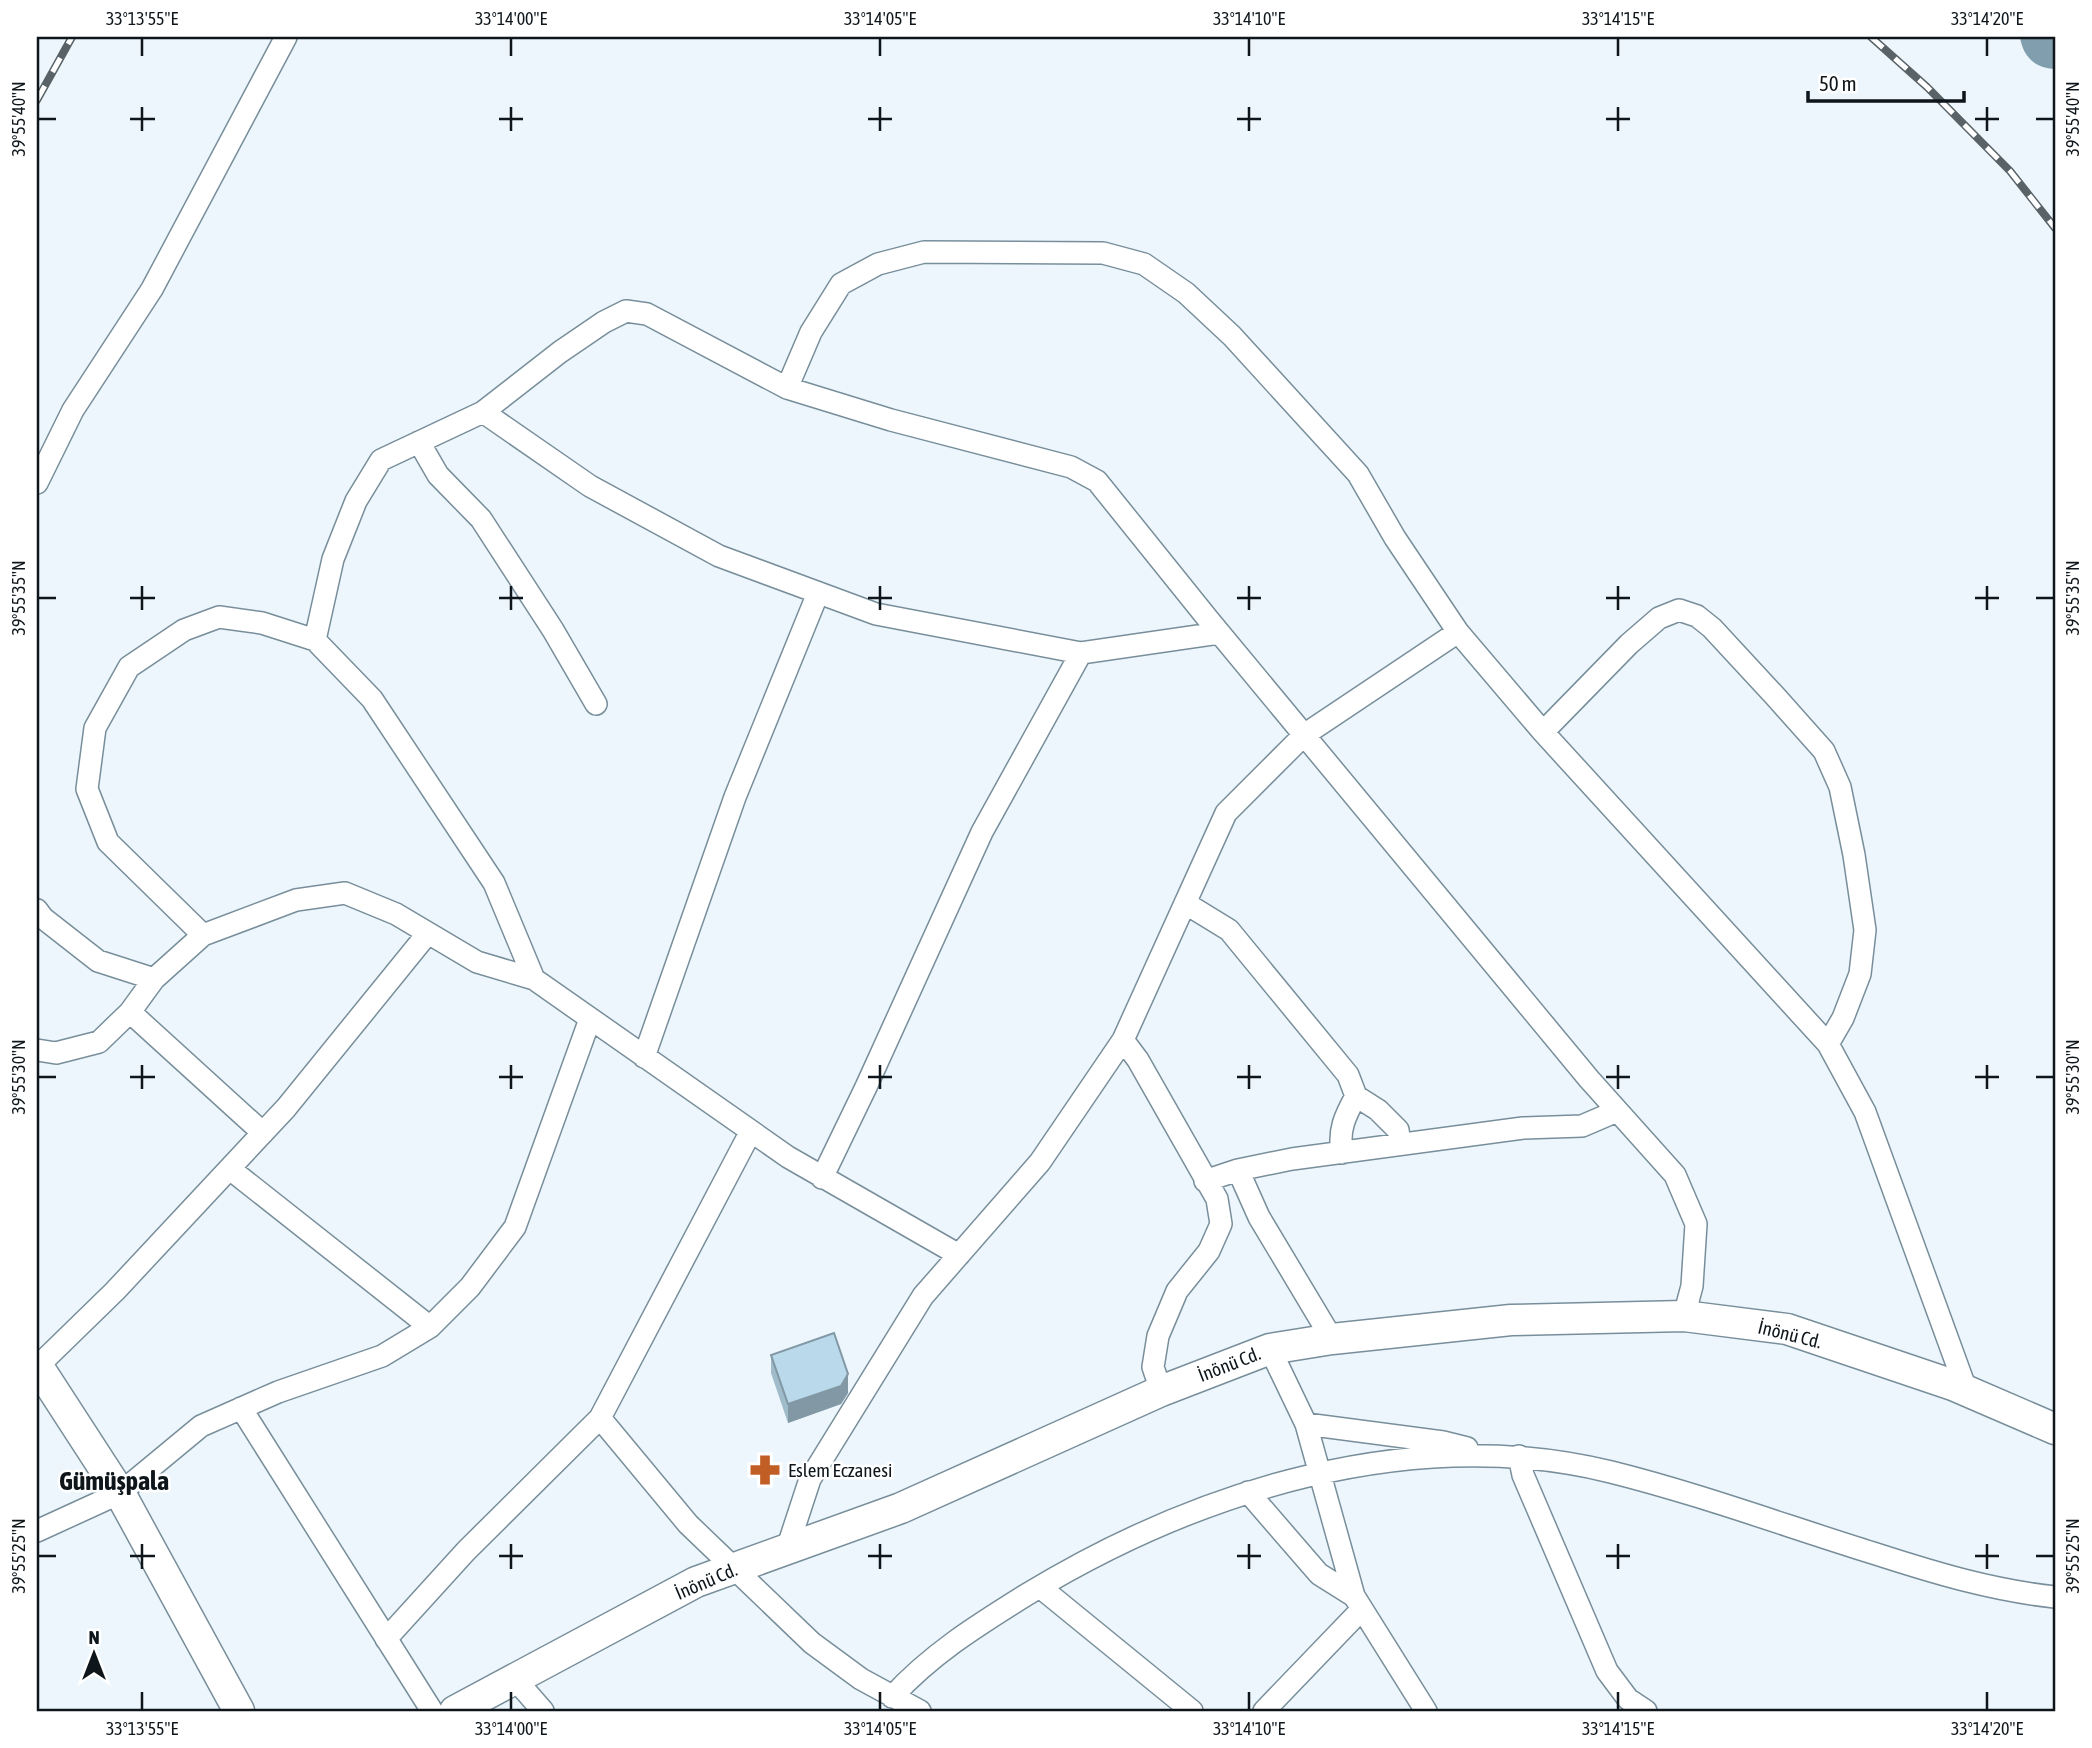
<svg xmlns="http://www.w3.org/2000/svg" width="2092" height="1748" font-family="'Asap Condensed',sans-serif">
  <style>
    .water { fill: #819eaf }
    .lines { fill: none; stroke-linecap: round; stroke-linejoin: round }
    .street-casing { stroke: #788e9b; stroke-width: 24 }
    .secondary-casing { stroke: #788e9b; stroke-width: 33 }
    .street { stroke: #fff; stroke-width: 21 }
    .secondary { stroke: #fff; stroke-width: 30 }
    .rail-casing { stroke: #596267; stroke-width: 8 }
    .rail { stroke: #fff; stroke-width: 5; stroke-dasharray: 16; stroke-linecap: butt }
    .wall { fill: #a0bbca }
    .shaded-wall { fill: #8298a4 }
    .building { fill: #bad9eb; stroke: #8298a4; stroke-width: 2 }
    .ticks { fill: none; stroke: #0e161b; stroke-width: 2.5 }
    .labels { text-anchor: middle; dominant-baseline: central; stroke-width: 5; stroke-linejoin: round; paint-order: stroke }
    .street-label { font-size: 19px; fill: #0e161b; stroke: #fff }
    .poi-label { font-size: 19px; fill: #0e161b; stroke: #fff; text-anchor: start }
    .district-label { font-size: 26px; font-weight: bold; fill: #0e161b; stroke: #fff }
    .neatline { fill: none; stroke: #0e161b; stroke-width: 2.5 }
    .ticks-label { font-size: 18px; text-anchor: middle; fill: #0e161b }
  </style>
  <rect width="100%" height="100%" fill="#ecf6fc"/>
  <path class="water" d="M 2020,37 L 2055,37 L 2055,69 C 2035,68 2023,57 2020,37 Z"/>
  <g class="lines">
    <g class="street-casing">
      <path id="street" d="M 787,388 L 811,332 L 841,284 L 878,264 L 924,252 L 1103,253 L 1144,264 L 1186,293 L 1232,336 L 1358,474 L 1395,538 L 1458,632 L 1543,732 L 1828,1044 L 1865,1112 L 1967,1392
        M 483,412 L 590,486 L 719,556 L 876,614 L 1081,653 L 1219,633
        M 419,442 L 438,475 L 481,519 L 553,630 L 596,704
        M 37,483 L 73,410 L 152,289 L 286,37
        M 315,640 L 333,559 L 356,501 L 381,460 L 483,412 L 560,352 L 604,322 L 626,311 L 647,314 L 787,388 L 891,420 L 1071,467 L 1097,481 L 1208,619 L 1589,1079 L 1675,1175 L 1696,1224 L 1692,1286 L 1684,1316
        M 1543,732 L 1629,644 L 1659,618 L 1679,610 L 1697,616 L 1712,628 L 1775,696 L 1824,751 L 1840,787 L 1854,855 L 1865,930 L 1860,974 L 1843,1018 L 1828,1044
        M 1185,903 L 1229,930 L 1348,1075 L 1356,1096 L 1378,1110 L 1398,1130 L 1400,1143
        M 37,910 L 43,918 L 98,961 L 154,979
        M 203,935 L 108,842 L 87,789 L 95,728 L 129,667 L 184,630 L 219,617 L 262,623 L 315,640 L 372,699 L 494,883 L 534,979 L 788,1157 L 959,1255
        M 130,1012 L 263,1133
        M 1123,1040 L 1138,1060 L 1217,1199 L 1221,1224 L 1209,1251 L 1177,1291 L 1158,1336 L 1153,1367 L 1161,1391
        M 37,1050 L 56,1053 L 99,1042 L 130,1012 L 154,979 L 203,935 L 296,900 L 345,893 L 396,914 L 477,962 L 534,979
        M 644,1057 L 735,797 L 818,593
        M 1342,1153 C 1338,1130 1345,1116 1356,1096
        M 230,1169 L 430,1327
        M 1238,1170 L 1259,1217 L 1332,1339
        M 822,1178 L 866,1087 L 982,832 L 1081,653
        M 1205,1181 L 1238,1170 L 1292,1159 L 1523,1128 L 1582,1126 L 1617,1111
        M 1270,1349 L 1306,1424 L 1354,1596 L 1426,1711
        M 37,1367 L 115,1291 L 286,1108 L 428,933
        M 241,1408 L 432,1711
        M 600,1418 L 688,1524 L 812,1643 L 861,1679 L 920,1711
        M 1306,1424 L 1443,1442 L 1467,1448
        M 1519,1456 L 1523,1475 L 1607,1671 L 1628,1699 L 1646,1711
        M 1248,1492 L 1319,1574 L 1354,1596
        M 37,1531 L 120,1493 L 201,1426 L 278,1392 L 382,1356 L 430,1327 L 470,1287 L 515,1227 L 590,1019
        M 787,1549 L 810,1479 L 923,1296 L 1040,1162 L 1123,1040 L 1226,813 L 1304,735 L 1458,632
        M 1040,1587 L 1192,1711
        M 386,1639 L 466,1551 L 600,1418 L 751,1131
        M 515,1679 L 543,1711
        M 892,1697 C 931,1654 978,1625 1026,1595 C 1197,1491 1411,1423 1611,1472 C 1699,1494 1786,1526 1873,1553 C 1935,1573 1991,1590 2055,1597
        M 1264,1711 L 1362,1609"/>
    </g>
    <g class="secondary-casing">
      <path id="secondary" d="M 37,1365 L 120,1493 L 239,1711
        M 455,1711 L 696,1582 L 901,1508 L 1161,1391 L 1270,1349 L 1332,1339 L 1511,1320 L 1684,1316 L 1787,1329 L 1953,1385 L 2055,1429"/>
    </g>
    <use href="#street" class="street"/>
    <use href="#secondary" class="secondary"/>
    <g class="rail-casing">
      <path id="rail" d="M 1871,37 L 1927,87 L 2010,171 L 2055,228
        M 37,100 L 72,37"/>
    </g>
    <use href="#rail" class="rail"/>
  </g>
  <path class="wall" d="M 771,1355 L 848,1393 L 841,1404 L 788,1423 L 771,1373 Z"/>
  <path class="shaded-wall" d="M 848,1374 L 848,1393 L 841,1404 L 788,1423 L 788,1404 Z"/>
  <path class="building" d="M 834,1333 L 848,1374 L 841,1386 L 788,1404 L 771,1355 Z"/>
  <path class="ticks" d="M 142,38 L 142,56M 511,38 L 511,56M 880,38 L 880,56M 1249,38 L 1249,56M 1618,38 L 1618,56M 1987,38 L 1987,56M 142,107 L 142,131M 511,107 L 511,131M 880,107 L 880,131M 1249,107 L 1249,131M 1618,107 L 1618,131M 1987,107 L 1987,131M 38,119 L 56,119M 130,119 L 155,119M 499,119 L 523,119M 868,119 L 892,119M 1237,119 L 1261,119M 1606,119 L 1630,119M 1975,119 L 1999,119M 2036,119 L 2054,119M 142,586 L 142,610M 511,586 L 511,610M 880,586 L 880,610M 1249,586 L 1249,610M 1618,586 L 1618,610M 1987,586 L 1987,610M 38,598 L 56,598M 130,598 L 155,598M 499,598 L 523,598M 868,598 L 892,598M 1237,598 L 1261,598M 1606,598 L 1630,598M 1975,598 L 1999,598M 2036,598 L 2054,598M 142,1065 L 142,1089M 511,1065 L 511,1089M 880,1065 L 880,1089M 1249,1065 L 1249,1089M 1618,1065 L 1618,1089M 1987,1065 L 1987,1089M 38,1077 L 56,1077M 130,1077 L 155,1077M 499,1077 L 523,1077M 868,1077 L 892,1077M 1237,1077 L 1261,1077M 1606,1077 L 1630,1077M 1975,1077 L 1999,1077M 2036,1077 L 2054,1077M 142,1544 L 142,1569M 511,1544 L 511,1569M 880,1544 L 880,1569M 1249,1544 L 1249,1569M 1618,1544 L 1618,1569M 1987,1544 L 1987,1569M 38,1556 L 56,1556M 130,1556 L 155,1556M 499,1556 L 523,1556M 868,1556 L 892,1556M 1237,1556 L 1261,1556M 1606,1556 L 1630,1556M 1975,1556 L 1999,1556M 2036,1556 L 2054,1556M 142,1692 L 142,1710M 511,1692 L 511,1710M 880,1692 L 880,1710M 1249,1692 L 1249,1710M 1618,1692 L 1618,1710M 1987,1692 L 1987,1710"/>
  <defs>
    <g id="pharmacy-bare" transform="scale(2.415)"><path d="M-2-6h4v4h4v4h-4v4h-4v-4h-4v-4h4Z" fill="#c15e26" stroke="#fff" stroke-width="2.5" paint-order="stroke"/></g>
  </defs>
  <g fill-rule="evenodd">
    <use href="#pharmacy-bare" x="765" y="1470"/>
  </g>
  <g class="labels">
    <g class="street-label">
      <text transform="translate(1790 1334) rotate(14)">İnönü Cd.</text>
      <text transform="translate(1229 1364) rotate(-21)">İnönü Cd.</text>
      <text transform="translate(706 1581) rotate(-23)">İnönü Cd.</text>
    </g>
    <g class="poi-label">
      <text x="788" y="1470">Eslem Eczanesi</text>
    </g>
    <g class="district-label">
      <text x="114" y="1481">Gümüşpala</text>
    </g>
  </g>
  <rect width="2092" height="1748" fill="none" stroke="#ffffff" stroke-width="77"/>
  <g transform="translate(94 1654)" stroke="#ffffff" stroke-width="5" paint-order="stroke">
  <path d="M0-5L12 26L0 18L-12 26Z" fill="#0e161b"/>
  <text y="-10" font-size="19" font-weight="bold" text-anchor="middle" fill="#0e161b">N</text>
  </g>
  <path d="M1808 91v10h156v-10" fill="none" stroke="#0e161b" stroke-width="3.5"/>
  <text x="1819" y="91" font-size="21" fill="#0e161b" stroke="#ffffff" stroke-width="5" paint-order="stroke">50 m</text>
  <rect x="38" y="38" width="2016" height="1672" class="neatline"/>
  <g class="ticks-label">
    <text x="142" y="25">33°13'55"E</text>
    <text x="511" y="25">33°14'00"E</text>
    <text x="880" y="25">33°14'05"E</text>
    <text x="1249" y="25">33°14'10"E</text>
    <text x="1618" y="25">33°14'15"E</text>
    <text x="1987" y="25">33°14'20"E</text>
    <text transform="translate(19 119) rotate(-90)" y="6">39°55'40"N</text>
    <text transform="translate(2073 119) rotate(-90)" y="6">39°55'40"N</text>
    <text transform="translate(19 598) rotate(-90)" y="6">39°55'35"N</text>
    <text transform="translate(2073 598) rotate(-90)" y="6">39°55'35"N</text>
    <text transform="translate(19 1077) rotate(-90)" y="6">39°55'30"N</text>
    <text transform="translate(2073 1077) rotate(-90)" y="6">39°55'30"N</text>
    <text transform="translate(19 1556) rotate(-90)" y="6">39°55'25"N</text>
    <text transform="translate(2073 1556) rotate(-90)" y="6">39°55'25"N</text>
    <text x="142" y="1735">33°13'55"E</text>
    <text x="511" y="1735">33°14'00"E</text>
    <text x="880" y="1735">33°14'05"E</text>
    <text x="1249" y="1735">33°14'10"E</text>
    <text x="1618" y="1735">33°14'15"E</text>
    <text x="1987" y="1735">33°14'20"E</text>
  </g>
</svg>
